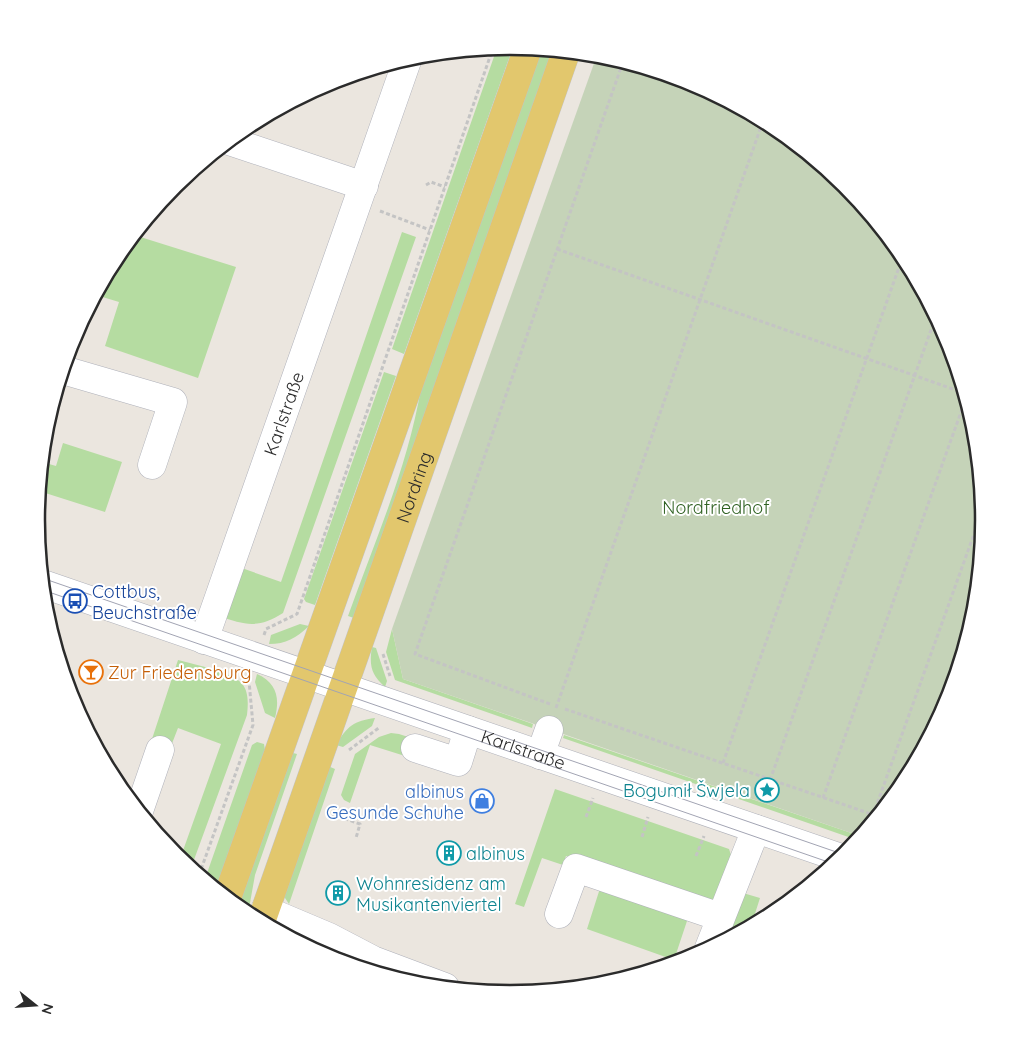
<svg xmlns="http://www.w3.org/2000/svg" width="1020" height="1040" font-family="Quicksand,sans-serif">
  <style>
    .green { fill: #b5dca1 }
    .cemetery { fill: #c5d3b8 }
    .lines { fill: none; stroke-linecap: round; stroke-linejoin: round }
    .minor-casing { stroke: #afb1ba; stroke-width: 29 }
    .major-casing { stroke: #c4c4c4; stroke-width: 29 }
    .path { stroke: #c4c4c4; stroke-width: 3; stroke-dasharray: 4 2.5; stroke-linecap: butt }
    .minor { stroke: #fff; stroke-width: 28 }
    .major { stroke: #e2c76d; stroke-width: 28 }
    .tram { stroke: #a2a4b3; stroke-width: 1 }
    .labels { text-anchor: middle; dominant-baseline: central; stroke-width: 4; stroke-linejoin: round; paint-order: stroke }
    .street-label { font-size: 18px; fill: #2b2b2b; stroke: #fff }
    .park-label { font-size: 18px; fill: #2f6122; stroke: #fff }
    .transit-label { font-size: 18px; fill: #164399; stroke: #fff; text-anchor: start }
    .food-label { font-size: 18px; fill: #c56008; stroke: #fff; text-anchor: start }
    .culture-label { font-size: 18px; fill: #0d838f; stroke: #fff; text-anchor: start }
    .shop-label { font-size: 18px; fill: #366cbe; stroke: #fff; text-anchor: end }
    .rim { fill: none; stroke: #2b2b2b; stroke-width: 2.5 }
  </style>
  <rect width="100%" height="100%" fill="#ebe6df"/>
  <path class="green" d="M 513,47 L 404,354 L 392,349 L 497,48 Z
    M 537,49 L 555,51 L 357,619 L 348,616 C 375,541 408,466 421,388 Z
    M 402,232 L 416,237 L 283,613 C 258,629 245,625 219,616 L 236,566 L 281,582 Z
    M 134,235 L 236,267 L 198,378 L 105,346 L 119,302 L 96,295 L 116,257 Z
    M 384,372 L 396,376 L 315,605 L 306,602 L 304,599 Z
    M 63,443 L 122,462 L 105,512 L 39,491 L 42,462 L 56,466 Z
    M 300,624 L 309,626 C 296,638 286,644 269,644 L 271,635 Z
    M 392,629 L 403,679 L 533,724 L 532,728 L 395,680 L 386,652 Z
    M 372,647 L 376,648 L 387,681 L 385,687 C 371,675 369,665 372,647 Z
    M 178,660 C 193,664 236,673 243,685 C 249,693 248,706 247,715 L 191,868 L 180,859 L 221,744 L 178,728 L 171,746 L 152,739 Z
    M 257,674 C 277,683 280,698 275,718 L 265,713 L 255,682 Z
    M 375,718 L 372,726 L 343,747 L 336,745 C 347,726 354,721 375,718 Z
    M 391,733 L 399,734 L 451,751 L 405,756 L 370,745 L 350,803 L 344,800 L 341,795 L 355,754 L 379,737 Z
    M 564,735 L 860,836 L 857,840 L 563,738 Z
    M 257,742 L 264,744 L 265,750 L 216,889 L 205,879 L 252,745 Z
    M 289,752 L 297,754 L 255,875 L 248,914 L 236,905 Z
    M 328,766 L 335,769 L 289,904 L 285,898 L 284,891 Z
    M 555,789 L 729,849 L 732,858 L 712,906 L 566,856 L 563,865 L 542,858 L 524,907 L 515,904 Z
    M 602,882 L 690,912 L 674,960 L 587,929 Z
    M 743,893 L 760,898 L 751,926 L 728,938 Z"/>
  <path class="cemetery" d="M 597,55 L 692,82 L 773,126 L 845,185 L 904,257 L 948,339 L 975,428 L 984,520 L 975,613 L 948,702 L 904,783 L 860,836 L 403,679 L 392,629 Z"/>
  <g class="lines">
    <g class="minor-casing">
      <g id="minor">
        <path d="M 229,141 L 364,186"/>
        <path d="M 63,370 L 173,402 L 152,465"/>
        <path id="s1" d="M 43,584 L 841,858"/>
        <path id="s2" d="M 204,640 L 408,58"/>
        <path d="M 415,748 L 458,762 L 468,730"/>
        <path d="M 540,755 L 549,730"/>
        <path d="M 139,811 L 160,750"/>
        <path d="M 265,910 L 329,937 L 373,960 L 445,987"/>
        <path d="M 559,914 L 576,868 L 720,917"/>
        <path d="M 709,948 L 756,829"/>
      </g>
    </g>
    <g class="major-casing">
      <g id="major">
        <path d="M 227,898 L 528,48"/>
        <path id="s3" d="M 261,922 L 566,52"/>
      </g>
    </g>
    <path class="path" d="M 426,185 L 431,182 L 445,187
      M 380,211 L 430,230
      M 557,249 L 964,393
      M 264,635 L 266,629 L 297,614 L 493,48
      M 383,654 L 390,676
      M 550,704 L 415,654 L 623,62
      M 556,708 L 763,121
      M 565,709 L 877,816
      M 349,750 L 380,727
      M 723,763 L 903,256
      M 770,780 L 936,316
      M 823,798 L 966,398
      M 326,812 L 360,824 L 356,838
      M 873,815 L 983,509
      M 586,817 L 593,798
      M 642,837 L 648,817
      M 696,856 L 704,836
      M 199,875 L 253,725 L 249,681"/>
    <use href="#minor" class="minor"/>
    <use href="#major" class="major"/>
    <path class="tram" d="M 42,578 L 845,855
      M 43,590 L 834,864"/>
  </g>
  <defs>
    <g id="bus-ring" transform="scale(1.25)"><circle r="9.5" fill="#fff" stroke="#1a4fb4" stroke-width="1.5"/><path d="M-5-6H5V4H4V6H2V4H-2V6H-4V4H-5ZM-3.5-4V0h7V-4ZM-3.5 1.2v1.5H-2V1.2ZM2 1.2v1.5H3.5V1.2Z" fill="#1a4fb4"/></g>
    <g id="bar-ring" transform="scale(1.25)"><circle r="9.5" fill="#fff" stroke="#e8710a" stroke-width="1.5"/><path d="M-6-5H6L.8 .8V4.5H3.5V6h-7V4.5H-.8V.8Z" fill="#e8710a"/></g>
    <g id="sight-ring" transform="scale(1.25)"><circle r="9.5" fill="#fff" stroke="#0f9aa8" stroke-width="1.5"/><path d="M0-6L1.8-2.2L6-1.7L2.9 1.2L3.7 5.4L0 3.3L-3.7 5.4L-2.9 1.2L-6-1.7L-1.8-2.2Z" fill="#0f9aa8"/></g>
    <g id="shop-ring" transform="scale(1.25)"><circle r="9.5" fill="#fff" stroke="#3f7fe0" stroke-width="1.5"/><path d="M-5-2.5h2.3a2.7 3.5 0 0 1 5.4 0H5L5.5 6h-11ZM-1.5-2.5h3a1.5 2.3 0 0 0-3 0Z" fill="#3f7fe0"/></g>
    <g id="building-ring" transform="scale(1.25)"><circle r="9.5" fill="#fff" stroke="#0f9aa8" stroke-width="1.5"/><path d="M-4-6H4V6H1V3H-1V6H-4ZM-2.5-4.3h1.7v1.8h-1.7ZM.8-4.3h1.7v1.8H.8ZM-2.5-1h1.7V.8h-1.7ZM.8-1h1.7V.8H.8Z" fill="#0f9aa8"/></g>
  </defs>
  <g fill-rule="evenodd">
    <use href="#bus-ring" x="75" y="601"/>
    <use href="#bar-ring" x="91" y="672"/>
    <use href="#sight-ring" x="767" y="790"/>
    <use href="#shop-ring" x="482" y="801"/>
    <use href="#building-ring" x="449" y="853"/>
    <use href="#building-ring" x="338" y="893"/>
  </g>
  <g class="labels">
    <g class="street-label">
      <text stroke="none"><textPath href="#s2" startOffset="240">Karlstraße</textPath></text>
      <text stroke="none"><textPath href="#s3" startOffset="461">Nordring</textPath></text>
      <text stroke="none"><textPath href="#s1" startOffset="508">Karlstraße</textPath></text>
    </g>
    <g class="park-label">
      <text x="716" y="507">Nordfriedhof</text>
    </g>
    <g class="transit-label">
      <text x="92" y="591">Cottbus,<tspan x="92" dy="21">Beuchstraße</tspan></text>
    </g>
    <g class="food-label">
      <text x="108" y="672">Zur Friedensburg</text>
    </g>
    <g class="culture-label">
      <text x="750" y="790" text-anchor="end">Bogumił Šwjela</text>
      <text x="466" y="853">albinus</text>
      <text x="356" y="883">Wohnresidenz am<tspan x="356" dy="21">Musikantenviertel</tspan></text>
    </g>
    <g class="shop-label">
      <text x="464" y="791">albinus<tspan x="464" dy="21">Gesunde Schuhe</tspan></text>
    </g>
  </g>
  <path d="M0 0H1020V1040H0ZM45 520a465 465 0 1 1 930 0a465 465 0 1 1-930 0Z" fill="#fff" fill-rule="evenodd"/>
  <path class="rim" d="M45 520a465 465 0 1 1 930 0a465 465 0 1 1-930 0Z"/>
  <g transform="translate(35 1005) rotate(107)" stroke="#ffffff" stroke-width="4" paint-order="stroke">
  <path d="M0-4L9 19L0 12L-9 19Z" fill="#2b2b2b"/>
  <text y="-8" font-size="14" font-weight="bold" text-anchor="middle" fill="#2b2b2b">N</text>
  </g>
</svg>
